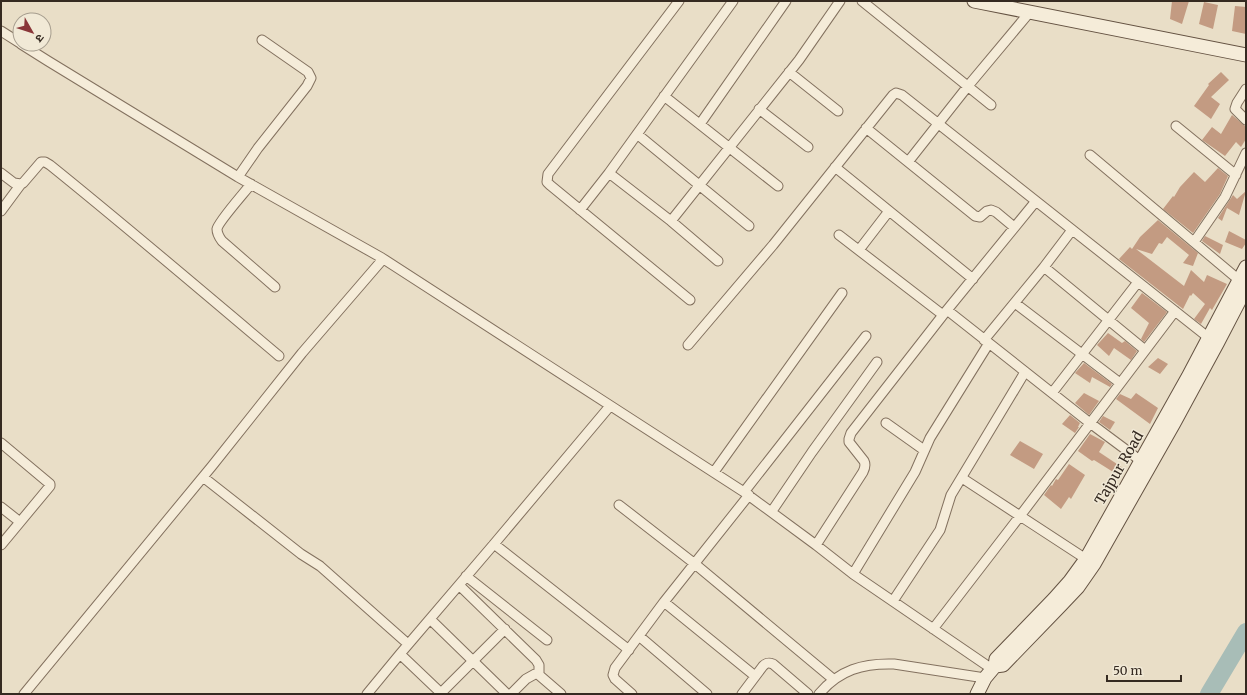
<svg xmlns="http://www.w3.org/2000/svg" width="1247" height="695" font-family="Merriweather,'Noto Sans Devanagari',serif">
  <style>
    .lines { fill: none; stroke-linecap: round; stroke-linejoin: round }
    .river { stroke: #a8bdb7; stroke-width: 18 }
    .building { fill: #c39b82 }
    .street-casing { stroke: #83715f; stroke-width: 11 }
    .secondary-casing { stroke: #645242; stroke-width: 15 }
    .street { stroke: #f5ecd9; stroke-width: 9 }
    .secondary { stroke: #f5ecd9; stroke-width: 13 }
    .labels { text-anchor: middle; dominant-baseline: central; stroke-width: 3; stroke-linejoin: round; paint-order: stroke }
    .street-label { font-size: 14px; fill: #352a21; stroke: #f1e9d6 }
  </style>
  <rect width="100%" height="100%" fill="#e9dec7"/>
  <g class="lines">
    <path class="river" d="M 1209,694 L 1246,632"/>
  </g>
  <path class="building" d="M 1172,1 L 1189,1 L 1182,24 L 1170,19 Z
    M 1204,2 L 1218,5 L 1213,29 L 1199,24 Z
    M 1235,6 L 1246,7 L 1246,34 L 1232,31 Z
    M 1221,72 L 1229,80 L 1211,97 L 1220,104 L 1211,119 L 1194,106 L 1209,85 L 1208,84 Z
    M 1232,115 L 1246,127 L 1246,139 L 1241,147 L 1236,142 L 1225,156 L 1202,140 L 1212,127 L 1221,134 Z
    M 1218,168 L 1228,176 L 1220,194 L 1193,233 L 1163,209 L 1173,196 L 1174,197 L 1180,187 L 1194,172 L 1205,182 Z
    M 1246,191 L 1239,215 L 1227,208 L 1222,221 L 1218,218 L 1233,195 L 1237,199 Z
    M 1158,220 L 1198,253 L 1193,266 L 1183,263 L 1189,255 L 1167,237 L 1162,244 L 1159,243 L 1152,254 L 1136,249 L 1184,286 L 1191,270 L 1204,282 L 1207,275 L 1227,284 L 1212,310 L 1210,308 L 1201,324 L 1194,319 L 1205,304 L 1193,293 L 1191,296 L 1190,295 L 1183,309 L 1119,259 L 1130,247 L 1132,249 L 1140,237 Z
    M 1229,231 L 1246,240 L 1246,243 L 1242,249 L 1225,242 Z
    M 1205,236 L 1223,245 L 1220,254 L 1202,241 Z
    M 1142,293 L 1167,312 L 1144,342 L 1141,339 L 1149,323 L 1131,308 Z
    M 1108,333 L 1122,343 L 1125,341 L 1137,351 L 1131,360 L 1114,348 L 1109,356 L 1097,345 Z
    M 1158,358 L 1168,364 L 1160,374 L 1148,367 Z
    M 1084,363 L 1112,384 L 1110,387 L 1092,377 L 1090,383 L 1075,373 Z
    M 1084,393 L 1099,401 L 1089,415 L 1075,403 Z
    M 1136,393 L 1158,408 L 1150,424 L 1116,399 L 1120,394 L 1131,399 Z
    M 1070,415 L 1080,423 L 1078,427 L 1079,427 L 1075,433 L 1062,424 Z
    M 1103,416 L 1115,422 L 1110,430 L 1099,422 Z
    M 1090,434 L 1105,442 L 1099,452 L 1123,468 L 1118,475 L 1094,460 L 1092,461 L 1078,451 Z
    M 1020,441 L 1043,454 L 1034,469 L 1010,455 Z
    M 1069,464 L 1085,475 L 1071,499 L 1069,497 L 1061,509 L 1044,495 L 1051,485 L 1052,486 L 1056,479 L 1058,480 Z"/>
  <g class="lines">
    <g class="street-casing">
      <path id="street" d="M 679,1 L 548,174 L 547,182 L 550,185 L 690,300
        M 862,1 L 991,105
        M 1,31 L 20,43
        M 21,44 L 48,61 L 238,177 L 382,258 L 744,492 L 816,545 L 853,574 L 992,669
        M 789,72 L 838,111
        M 1246,89 L 1237,103 L 1235,109 L 1246,120
        M 664,96 L 778,186
        M 759,109 L 808,147
        M 700,124 L 786,1
        M 1176,126 L 1236,175
        M 866,128 L 975,216 L 980,217 L 987,211 L 991,210 L 996,212 L 1014,227
        M 637,134 L 749,226
        M 1090,155 L 1239,280
        M 908,162 L 968,86 L 1029,13
        M 835,167 L 973,279
        M 1,173 L 14,183 L 21,184 L 23,183 L 41,162 L 45,162 L 50,165 C 127,227 203,292 279,356
        M 238,177 L 258,148 L 307,86 L 311,78 L 308,72 L 262,40
        M 251,184 C 245,192 218,222 217,229 C 217,234 219,237 222,241 L 275,287
        M 580,210 L 609,173
        M 1,211 L 21,184
        M 671,221 L 799,60 L 840,1
        M 839,235 L 943,315
        M 1194,242 L 1225,197 L 1246,153
        M 859,250 L 889,211
        M 718,261 L 671,221 L 609,173 L 733,1
        M 1044,267 L 1072,230
        M 1015,303 L 1120,383
        M 947,310 L 1090,423 L 1141,461
        M 984,340 L 1044,267 L 1145,350
        M 688,345 L 773,245 L 893,95 L 896,93 L 902,95 L 1209,338
        M 1052,393 L 1138,282
        M 886,423 L 924,450
        M 1,443 L 50,484 L 50,486 L 1,545
        M 714,472 L 842,293
        M 203,477 L 301,554 L 320,566 L 408,644
        M 962,478 L 1086,559
        M 744,492 L 866,336
        M 619,505 L 695,564 L 833,679
        M 1,507 L 20,522
        M 772,511 L 812,452 L 877,362
        M 494,544 L 629,650
        M 816,545 L 863,472 C 865,468 866,465 864,461 L 849,442 L 849,439 L 851,433 L 943,315 L 1036,201
        M 853,574 L 915,472 L 930,438 L 989,343
        M 466,576 L 547,640
        M 459,585 L 536,660 L 539,665 L 539,675
        M 893,601 L 940,530 L 951,495 L 1025,372
        M 664,602 L 755,676
        M 430,619 L 507,694
        M 933,629 L 1020,516 L 1175,311
        M 639,636 L 707,694
        M 400,654 L 442,694
        M 441,693 L 505,629
        M 24,694 L 212,466 L 302,353 L 383,259
        M 367,694 L 400,654 L 494,544 L 610,406
        M 511,694 L 526,679 L 535,674 L 539,675 L 561,694
        M 632,694 L 615,679 L 613,675 L 615,668 L 664,602 L 749,495
        M 742,694 L 763,666 C 766,663 768,662 773,664 L 808,694
        M 819,694 C 839,670 863,663 894,664 L 985,678"/>
    </g>
    <g class="secondary-casing">
      <path id="secondary" d="M 974,1 L 1246,55
        M 995,666 L 1003,665 L 1061,605 L 1078,587 L 1094,564 L 1174,423 L 1218,342 L 1246,288
        M 977,694 L 985,678 L 995,666 L 996,659 L 1054,599 L 1070,581 L 1086,559 L 1188,377 L 1246,267"/>
    </g>
    <use href="#street" class="street"/>
    <use href="#secondary" class="secondary"/>
  </g>
  <g class="labels">
    <g class="street-label">
      <text transform="translate(1119 468) rotate(-60)">Tajpur Road</text>
    </g>
  </g>
  <rect width="1247" height="695" fill="none" stroke="#352a21" stroke-width="4"/>
  <g transform="translate(32 32) rotate(129)"><circle r="19" fill="#f1e9d6" stroke="#a69d8e"/>
  <path d="M0-3L7 15L0 10L-7 15Z" fill="#8a3638"/>
  <text y="-6" font-size="11" font-weight="bold" text-anchor="middle" fill="#352a21">उ</text>
  </g>
  <path d="M1107 675v6h74v-6" fill="none" stroke="#352a21" stroke-width="2"/>
  <text x="1113" y="675" font-size="12" fill="#352a21" stroke="#f1e9d6" stroke-width="3" paint-order="stroke">50 m</text>
</svg>
